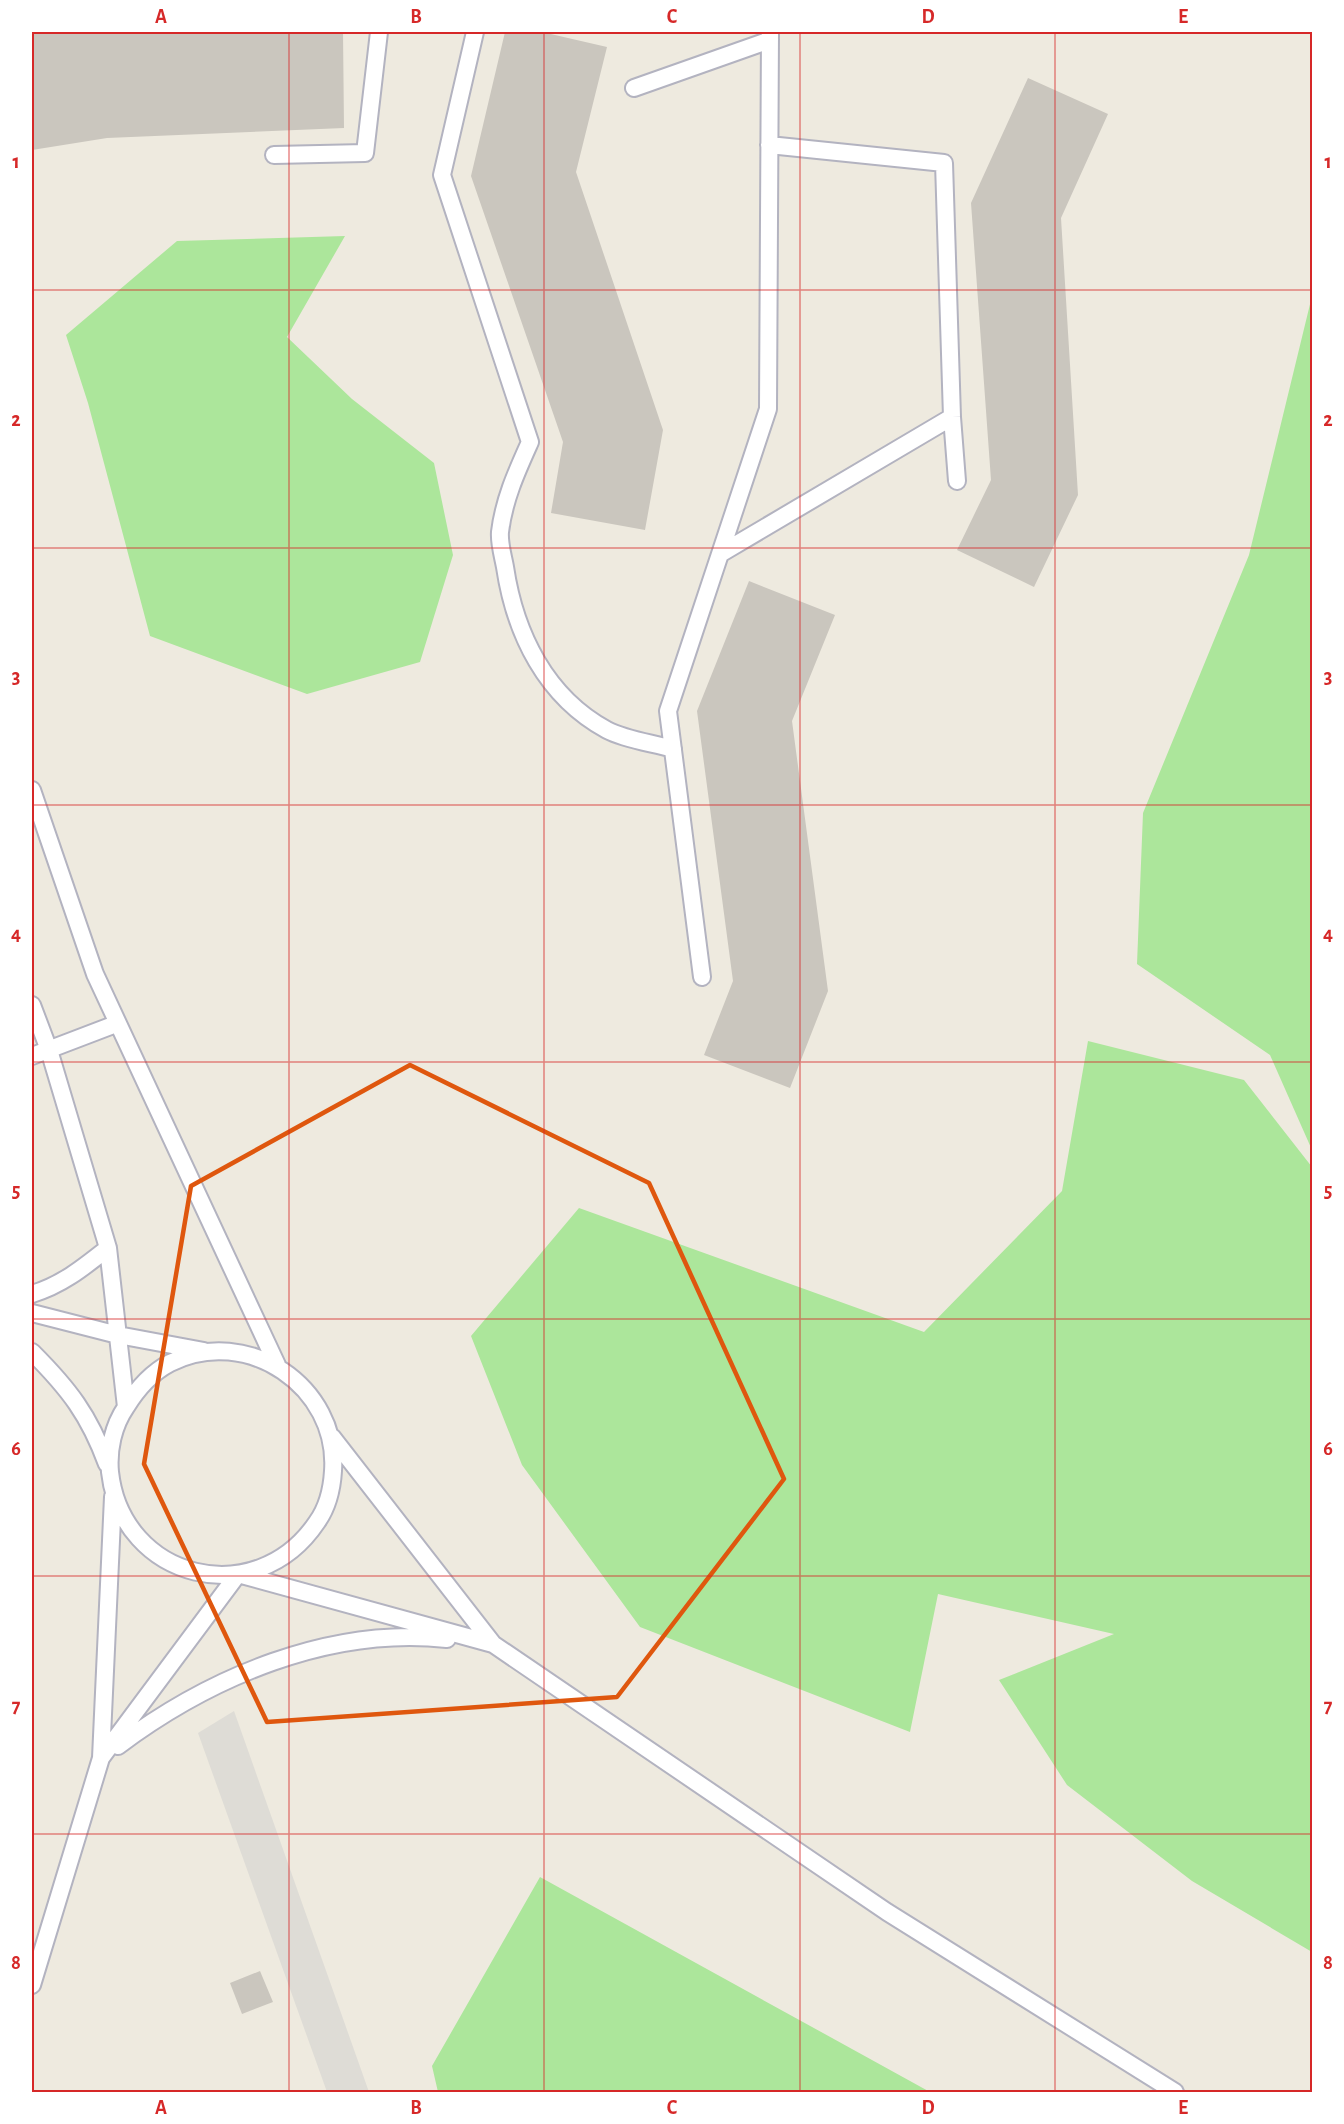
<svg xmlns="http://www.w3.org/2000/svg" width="1344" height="2124" font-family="'Alegreya Sans',sans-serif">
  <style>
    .green { fill: #ace69b }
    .plaza { fill: #dedcd6 }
    .building { fill: #cac6be }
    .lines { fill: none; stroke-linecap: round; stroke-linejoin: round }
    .lane-casing { stroke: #b3b3c0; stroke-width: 20 }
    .lane { stroke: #fff; stroke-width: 16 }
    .marked { fill: none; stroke: #df570e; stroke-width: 4.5; stroke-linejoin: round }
    .grid { fill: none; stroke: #d62828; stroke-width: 1.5; stroke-opacity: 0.55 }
    .neatline { fill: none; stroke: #d62828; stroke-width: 2 }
    .grid-label { font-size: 20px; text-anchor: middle; font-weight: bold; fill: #d62828 }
  </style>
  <rect width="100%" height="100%" fill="#eeeadf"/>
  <path class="green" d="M 345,236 L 287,337 L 352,399 L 434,463 L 453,555 L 420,662 L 307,694 L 150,636 L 88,403 L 66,335 L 177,241 Z
    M 1312,296 L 1312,1150 L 1270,1055 L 1137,964 L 1143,813 L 1249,555 Z
    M 1088,1041 L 1244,1080 L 1312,1167 L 1312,1952 L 1192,1881 L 1067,1785 L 999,1680 L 1114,1634 L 938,1594 L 910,1732 L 640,1627 L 522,1465 L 471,1336 L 579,1208 L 924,1332 L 1062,1191 Z
    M 540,1877 L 930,2092 L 438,2092 L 432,2066 Z"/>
  <path class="plaza" d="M 234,1711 L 369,2092 L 327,2092 L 198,1733 Z"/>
  <path class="building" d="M 32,32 L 343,32 L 344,128 L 107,138 L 32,150 Z
    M 505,32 L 542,32 L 607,47 L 576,172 L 663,430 L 645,530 L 551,513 L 563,442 L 471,176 Z
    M 1028,78 L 1108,114 L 1061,218 L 1078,495 L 1034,587 L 957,550 L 991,480 L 971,203 Z
    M 749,581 L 835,615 L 792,721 L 828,991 L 790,1088 L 704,1055 L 733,981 L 697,711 Z
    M 260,1971 L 273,2002 L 242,2014 L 230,1983 Z"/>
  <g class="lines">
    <g class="lane-casing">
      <path id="lane" d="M 475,32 L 442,175 L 530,442 C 517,471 504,499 500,532 C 499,543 503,556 505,567 C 515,634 546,697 607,730 C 626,740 653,743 673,749
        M 634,88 L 770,40
        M 769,145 L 944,163 L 952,417 L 957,481
        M 274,155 L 365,153 L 379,32
        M 720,554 L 952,417
        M 32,790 L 95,974 L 277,1365
        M 702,977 L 668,711 L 768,409 L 770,32
        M 32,1005 L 49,1050 L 108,1248 L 126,1407 C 113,1426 108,1450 110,1472 C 122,1580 256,1613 317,1522 C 327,1508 332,1488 333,1471 C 339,1387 247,1324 170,1363 C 151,1373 137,1389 126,1407
        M 32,1056 L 116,1024
        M 32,1294 C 62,1285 84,1267 108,1248
        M 32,1313 L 118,1335 L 204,1351
        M 32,1352 C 69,1389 89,1415 107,1464
        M 332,1437 L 493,1644 L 887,1912 L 1175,2092
        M 118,1746 C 210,1677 330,1626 447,1639
        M 101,1758 L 238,1574 L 493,1644
        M 32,1985 L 101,1758 L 113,1497"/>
    </g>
    <use href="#lane" class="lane"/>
  </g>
  <path class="marked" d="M 410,1065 L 649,1183 L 784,1479 L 617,1697 L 267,1722 L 144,1464 L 191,1186 Z"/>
  <path class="grid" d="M 289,32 L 289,2092M 544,32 L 544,2092M 800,32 L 800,2092M 1055,32 L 1055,2092M 32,290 L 1312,290M 32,548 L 1312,548M 32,805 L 1312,805M 32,1062 L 1312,1062M 32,1319 L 1312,1319M 32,1576 L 1312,1576M 32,1834 L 1312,1834"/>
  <rect width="1344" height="2124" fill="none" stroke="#ffffff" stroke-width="66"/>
  <rect x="33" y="33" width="1278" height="2058" class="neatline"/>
  <g class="grid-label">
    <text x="161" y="23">A</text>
    <text x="416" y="23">B</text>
    <text x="672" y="23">C</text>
    <text x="928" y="23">D</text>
    <text x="1183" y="23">E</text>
    <text x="16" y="168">1</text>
    <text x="1328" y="168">1</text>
    <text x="16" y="426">2</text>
    <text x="1328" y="426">2</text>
    <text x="16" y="683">3</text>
    <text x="1328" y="683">3</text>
    <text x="16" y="940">4</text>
    <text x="1328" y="940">4</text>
    <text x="16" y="1197">5</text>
    <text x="1328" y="1197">5</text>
    <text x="16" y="1455">6</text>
    <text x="1328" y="1455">6</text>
    <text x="16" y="1712">7</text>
    <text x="1328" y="1712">7</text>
    <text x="16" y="1969">8</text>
    <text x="1328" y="1969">8</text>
    <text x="161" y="2114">A</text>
    <text x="416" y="2114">B</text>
    <text x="672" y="2114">C</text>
    <text x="928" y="2114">D</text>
    <text x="1183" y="2114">E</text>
  </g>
</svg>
